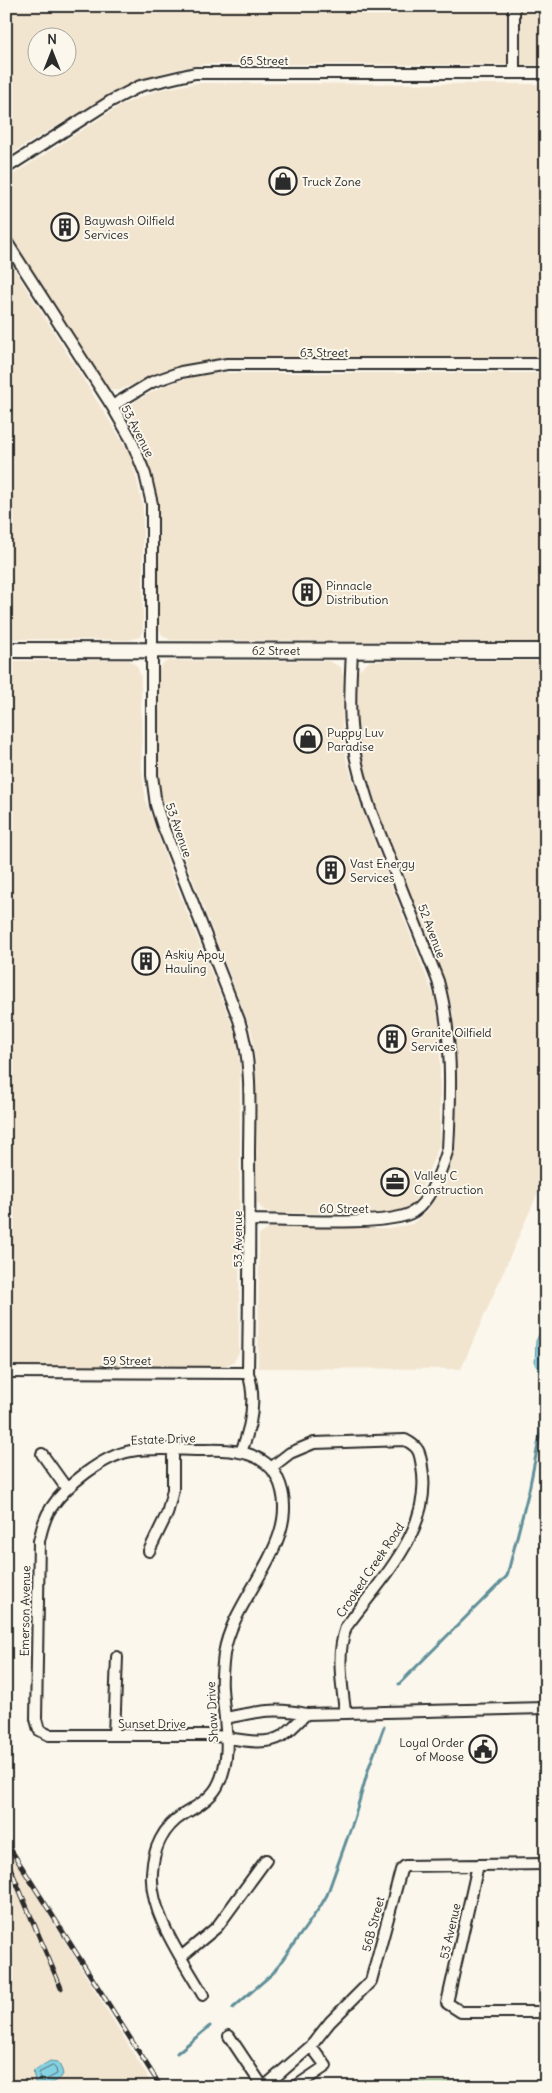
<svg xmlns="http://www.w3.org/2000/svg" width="552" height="2093" font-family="Delius,sans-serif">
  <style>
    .built { fill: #f2e5d0; fill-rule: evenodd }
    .green { fill: #b5e8a9; stroke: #708a6a }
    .water { fill: #84d1e2; stroke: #608f99 }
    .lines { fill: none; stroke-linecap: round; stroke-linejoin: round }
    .shore { stroke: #4f6d74; stroke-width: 1 }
    .stream { stroke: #608f99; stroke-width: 3 }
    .minor-casing { stroke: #2b2b2b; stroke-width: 14 }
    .secondary-casing { stroke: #2b2b2b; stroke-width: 18 }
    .minor { stroke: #fbf7ec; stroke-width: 10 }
    .secondary { stroke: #fbf7ec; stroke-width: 14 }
    .rail-casing { stroke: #2b2b2b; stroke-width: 5 }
    .rail { stroke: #fbf7ec; stroke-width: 3; stroke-dasharray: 9; stroke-linecap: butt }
    .labels { text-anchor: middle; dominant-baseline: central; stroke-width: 4; stroke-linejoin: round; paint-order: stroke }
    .street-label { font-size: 12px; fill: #2b2b2b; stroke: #fbf7ec }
    .poi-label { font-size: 12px; fill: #2b2b2b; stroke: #fbf7ec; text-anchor: start }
  </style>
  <rect width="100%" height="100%" fill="#fbf7ec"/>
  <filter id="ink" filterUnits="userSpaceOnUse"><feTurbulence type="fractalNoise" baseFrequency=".02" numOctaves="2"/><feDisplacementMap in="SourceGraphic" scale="10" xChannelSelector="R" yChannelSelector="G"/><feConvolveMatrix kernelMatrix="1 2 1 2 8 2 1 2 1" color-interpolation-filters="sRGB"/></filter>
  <g filter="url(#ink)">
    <path class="built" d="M 6,6 L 546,6 L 546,65 L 204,64 L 168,71 L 114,91 L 6,157 ZM 38,38 L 68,38 L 68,68 L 38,68 Z
      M 196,83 L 546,84 L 546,359 L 214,359 L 183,365 L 117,391 L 107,388 L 6,229 L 6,179 L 121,105 L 159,90 Z
      M 6,256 L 131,455 L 143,506 L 143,629 L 140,637 L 129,640 L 6,639 Z
      M 219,373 L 546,373 L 546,642 L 170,640 L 162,635 L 158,626 L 158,512 L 152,473 L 128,419 L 129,408 L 137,400 L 166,385 L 195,376 Z
      M 129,660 L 137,666 L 141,677 L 142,769 L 146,802 L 174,880 L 235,1032 L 240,1065 L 239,1352 L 234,1362 L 224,1366 L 6,1367 L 6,661 Z
      M 169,661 L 328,661 L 341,667 L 343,676 L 342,722 L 346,758 L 360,804 L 435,999 L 440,1031 L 440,1143 L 419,1195 L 408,1208 L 394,1213 L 271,1213 L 262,1209 L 257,1202 L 256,1065 L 252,1033 L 163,802 L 158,782 L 158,673 L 162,664 Z
      M 370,661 L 546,661 L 546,1174 L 461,1369 L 258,1368 L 259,1235 L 270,1228 L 389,1228 L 412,1224 L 429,1209 L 450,1167 L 456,1145 L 453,1011 L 437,961 L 368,788 L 360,754 L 356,723 L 357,672 Z
      M 6,1845 L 154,2087 L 6,2087 Z"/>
    <path class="green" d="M 411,2082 L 546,2082 L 546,2087 L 404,2087 Z"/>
    <path class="water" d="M 546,1320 L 546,1377 L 535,1365 L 536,1341 Z
      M 50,2061 L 58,2062 L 62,2070 L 63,2075 C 55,2082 47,2087 36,2087 L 33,2071 Z"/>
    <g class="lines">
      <path class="shore" d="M 53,2066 L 56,2069 L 57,2074 L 42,2082 L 39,2073 Z"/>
      <path class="stream" d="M 399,1684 L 507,1576 L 529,1490 L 541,1430 L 546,1423
        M 233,2008 L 273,1973 L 320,1907 L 327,1895 L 354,1819 L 369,1767 L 384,1727
        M 177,2053 L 210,2026"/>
      <g class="minor-casing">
        <path id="minor" d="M 514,73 L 514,6
          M 6,168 L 111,101 L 140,86 L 195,73 L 546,73
          M 6,241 L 112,406 L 131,439 L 145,474 L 152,504 L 152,775 L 156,805 L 162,824 L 239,1020 C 253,1063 249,1111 249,1156 C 250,1228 249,1301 248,1373 C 257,1399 251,1427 241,1452
          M 112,406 L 152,382 L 181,372 L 227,364 L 546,364
          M 250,1220 C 282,1220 390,1227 413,1212 C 431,1201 442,1168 448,1149 C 451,1093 453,1035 438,981 L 370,809 C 361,781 353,754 351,725 C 349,700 351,675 352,650
          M 6,1372 L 248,1373
          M 42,1454 L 67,1489
          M 272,1467 L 290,1453 L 314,1443 L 405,1440 C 419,1447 420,1452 422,1467 C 433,1530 380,1580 346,1627 C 336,1655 342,1683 345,1712
          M 149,1551 L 167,1514 L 173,1490 L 173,1450
          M 226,1718 C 256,1712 274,1707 306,1714 L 546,1708
          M 114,1735 L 117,1657
          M 478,1865 L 447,2003 L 461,2012 L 546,2012
          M 181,1957 L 217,1927 L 266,1860
          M 203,1995 C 183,1960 149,1913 152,1873 C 153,1849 163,1827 184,1814 C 196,1807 210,1799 217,1787 C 234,1756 224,1721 222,1688 C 221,1677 223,1664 224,1654 C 233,1594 307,1538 277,1477 C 265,1452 230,1449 205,1450 C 180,1450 155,1447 131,1451 C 103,1456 66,1485 51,1508 C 44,1518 42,1529 39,1541 L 36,1719 L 39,1730 L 49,1735 L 208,1735 C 231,1737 262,1748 282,1736 C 291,1730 298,1722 306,1714
          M 229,2036 L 263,2087
          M 264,2087 L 311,2046 L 330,2022 L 371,1981 L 401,1870 L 405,1866 L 546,1864
          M 295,2087 L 326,2066 L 311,2046"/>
      </g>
      <g class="secondary-casing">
        <path id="secondary" d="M 6,650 L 546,651"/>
      </g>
      <use href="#minor" class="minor"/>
      <use href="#secondary" class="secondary"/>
      <g class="rail-casing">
        <path id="rail" d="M 6,1842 L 161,2087
          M 6,1858 L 61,1988"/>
      </g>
      <use href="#rail" class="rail"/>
    </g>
  </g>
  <defs>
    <g id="shop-ring" transform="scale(1.4375)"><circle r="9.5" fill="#fbf7ec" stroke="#2b2b2b" stroke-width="1.5"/><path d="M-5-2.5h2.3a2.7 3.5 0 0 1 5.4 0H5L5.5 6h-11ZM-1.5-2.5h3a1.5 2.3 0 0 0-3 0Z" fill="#2b2b2b"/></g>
    <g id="building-ring" transform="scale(1.4375)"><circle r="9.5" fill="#fbf7ec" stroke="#2b2b2b" stroke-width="1.5"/><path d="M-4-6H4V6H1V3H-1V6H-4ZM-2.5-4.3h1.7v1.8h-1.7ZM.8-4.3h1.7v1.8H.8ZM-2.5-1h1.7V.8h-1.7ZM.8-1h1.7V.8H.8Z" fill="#2b2b2b"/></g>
    <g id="office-ring" transform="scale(1.4375)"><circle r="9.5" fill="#fbf7ec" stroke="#2b2b2b" stroke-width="1.5"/><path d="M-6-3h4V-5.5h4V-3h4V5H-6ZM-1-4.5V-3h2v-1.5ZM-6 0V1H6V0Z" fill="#2b2b2b"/></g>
    <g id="civic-ring" transform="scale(1.4375)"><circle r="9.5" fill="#fbf7ec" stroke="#2b2b2b" stroke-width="1.5"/><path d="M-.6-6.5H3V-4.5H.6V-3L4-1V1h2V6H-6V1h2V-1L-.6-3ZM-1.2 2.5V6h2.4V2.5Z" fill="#2b2b2b"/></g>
  </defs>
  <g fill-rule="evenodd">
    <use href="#shop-ring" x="283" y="181"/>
    <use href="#building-ring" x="65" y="227"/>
    <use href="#building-ring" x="307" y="592"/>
    <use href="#shop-ring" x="308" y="739"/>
    <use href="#building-ring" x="331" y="870"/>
    <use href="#building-ring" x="146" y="961"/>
    <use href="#building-ring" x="392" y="1039"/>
    <use href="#office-ring" x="395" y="1182"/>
    <use href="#civic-ring" x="483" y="1749"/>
  </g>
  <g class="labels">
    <g class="street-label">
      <text x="264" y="60">65 Street</text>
      <text x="324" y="352">63 Street</text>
      <text transform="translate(138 431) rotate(63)">53 Avenue</text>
      <text x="276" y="650">62 Street</text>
      <text transform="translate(179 830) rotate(71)">53 Avenue</text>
      <text transform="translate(432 931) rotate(69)">52 Avenue</text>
      <text x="344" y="1208">60 Street</text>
      <text transform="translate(237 1239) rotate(-90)">53 Avenue</text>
      <text x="127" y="1360">59 Street</text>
      <text transform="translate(163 1439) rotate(-2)">Estate Drive</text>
      <text transform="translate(370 1570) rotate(-56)">Crooked Creek Road</text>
      <text transform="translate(25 1611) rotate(-89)">Emerson Avenue</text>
      <text transform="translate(212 1712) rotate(-93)">Shaw Drive</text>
      <text x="152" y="1723">Sunset Drive</text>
      <text transform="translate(373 1924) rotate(-75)">56B Street</text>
      <text transform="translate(450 1931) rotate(-77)">53 Avenue</text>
    </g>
    <g class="poi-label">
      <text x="302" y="181">Truck Zone</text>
      <text x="84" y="220">Baywash Oilfield<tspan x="84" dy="14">Services</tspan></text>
      <text x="326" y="585">Pinnacle<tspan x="326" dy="14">Distribution</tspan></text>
      <text x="327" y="732">Puppy Luv<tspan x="327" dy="14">Paradise</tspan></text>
      <text x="350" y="863">Vast Energy<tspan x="350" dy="14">Services</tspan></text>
      <text x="165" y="954">Askiy Apoy<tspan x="165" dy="14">Hauling</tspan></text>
      <text x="411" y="1032">Granite Oilfield<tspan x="411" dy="14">Services</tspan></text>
      <text x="414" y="1175">Valley C<tspan x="414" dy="14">Construction</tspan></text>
      <text x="464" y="1742" text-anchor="end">Loyal Order<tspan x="464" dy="14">of Moose</tspan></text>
    </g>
  </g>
  <rect width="552" height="2093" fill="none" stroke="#fbf7ec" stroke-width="25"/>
  <rect x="12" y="12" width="527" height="2068" fill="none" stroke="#2b2b2b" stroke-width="2" filter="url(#ink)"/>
  <g transform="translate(52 52)"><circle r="24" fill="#fbf7ec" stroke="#a8a59f"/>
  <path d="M0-4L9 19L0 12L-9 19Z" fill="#2b2b2b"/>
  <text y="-8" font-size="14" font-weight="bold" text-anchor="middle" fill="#2b2b2b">N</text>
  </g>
</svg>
